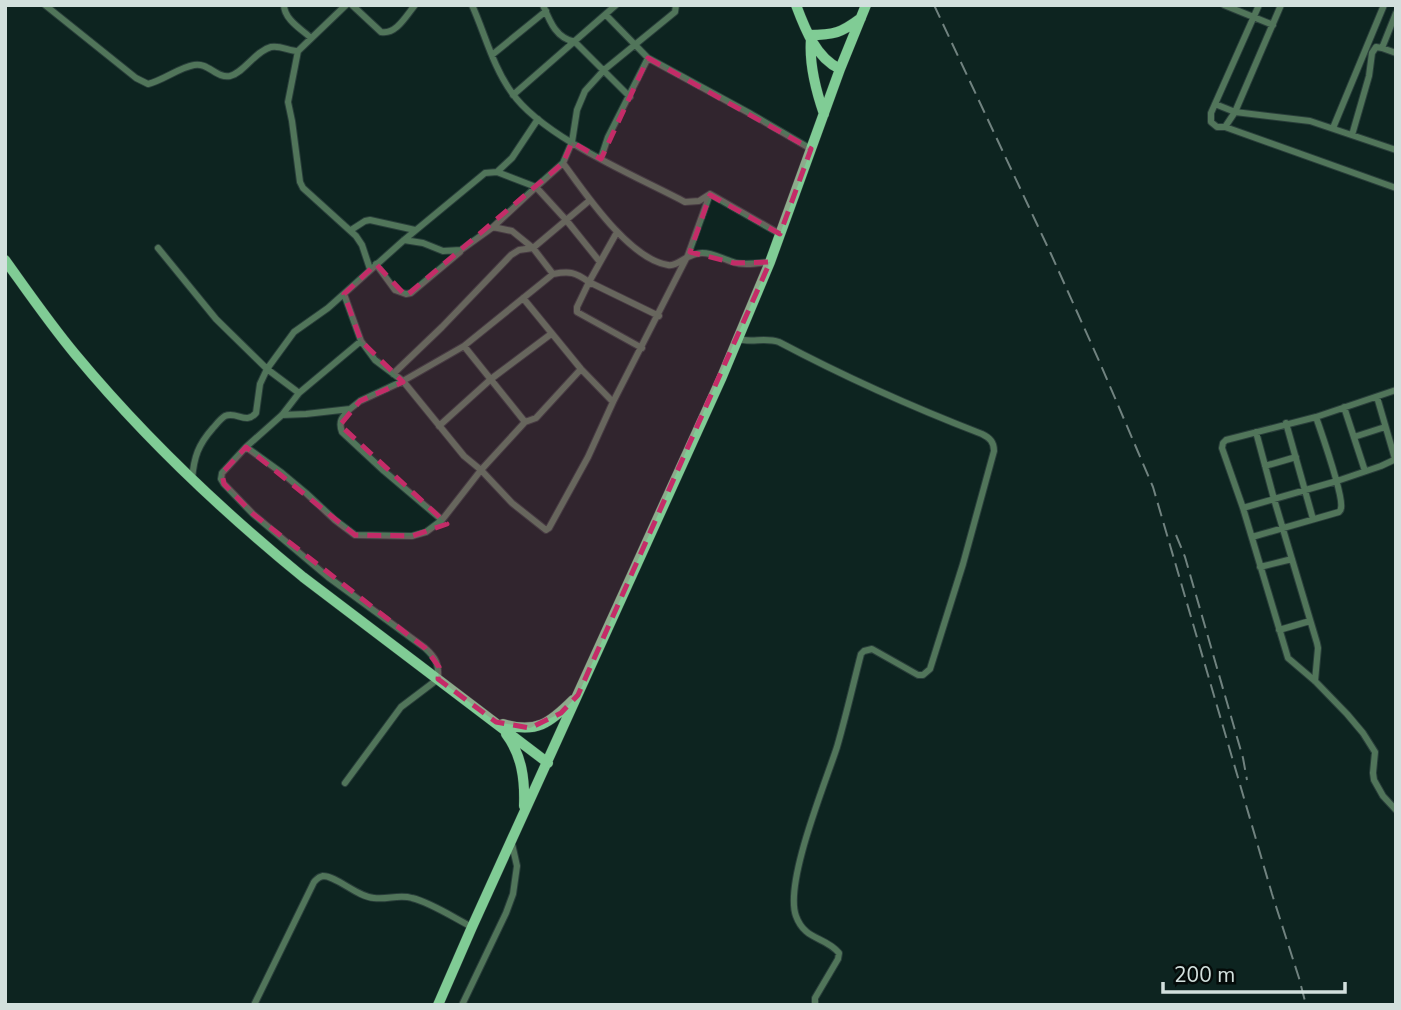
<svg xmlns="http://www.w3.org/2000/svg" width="1401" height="1010" font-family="'Nunito Sans',sans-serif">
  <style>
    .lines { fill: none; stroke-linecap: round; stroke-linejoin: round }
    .minor-casing { stroke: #293e3a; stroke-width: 8 }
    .primary-casing { stroke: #293e3a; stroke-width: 11 }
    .minor { stroke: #51755a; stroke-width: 6 }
    .primary { stroke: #80cc95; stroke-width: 10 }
    .rail { stroke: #70827f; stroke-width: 2; stroke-dasharray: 14 7; stroke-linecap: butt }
    .marked { fill: #c42c68; fill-opacity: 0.2; stroke: #c42c68; stroke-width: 5; stroke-dasharray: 14 9; stroke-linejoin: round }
  </style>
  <rect width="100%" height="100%" fill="#0d2420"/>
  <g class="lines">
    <g class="minor-casing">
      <path id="minor" d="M 45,5 L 136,78 L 148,84 C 164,80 178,68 194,65 C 208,62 217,79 230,76 C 245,72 255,51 271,47 C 280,45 289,51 298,51
        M 284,5 C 284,19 301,29 311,38
        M 346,5 L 298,51 L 288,102 L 292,121 L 300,182 L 303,188 L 356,236 L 362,245 L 370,269
        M 352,5 L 381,32 C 396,35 406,16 415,5
        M 472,5 C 485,34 493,67 512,93 C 544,138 636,176 685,202 L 699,201 L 710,194 L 780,234
        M 543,5 C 550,22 556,38 575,42 L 630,97
        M 676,5 L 675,12 L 604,70 L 585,91 L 577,110 L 572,142 L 563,163 C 585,193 629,259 668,265 C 678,267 687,253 702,253 C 714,253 722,259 733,262 C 744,266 758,263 770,262
        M 1224,5 L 1273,25
        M 1259,5 L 1211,113 L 1211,122 L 1217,127 L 1225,127 L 1235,112 L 1281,5
        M 1396,13 L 1382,48 L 1396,53
        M 606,15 L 648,58
        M 492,55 L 546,11
        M 513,95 L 616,5
        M 1215,104 L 1235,112 L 1310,121 L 1396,150
        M 1225,127 L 1396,188
        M 1333,128 L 1384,5
        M 1352,135 L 1369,76 L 1372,53 L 1376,47 L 1382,48
        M 601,158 L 608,137 L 648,58 L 751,114 L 811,149
        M 497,172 L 512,158 L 538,119
        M 493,227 L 536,187 L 567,221 L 600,262
        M 351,230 L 365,221 L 370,220 L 415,230
        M 404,240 L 423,243 L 443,251 L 461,250 L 493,227 L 512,231 L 533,248 L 590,200
        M 158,248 L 216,319 L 267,369 L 299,393
        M 376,264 L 395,290 L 406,294 L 411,293 L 460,252
        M 344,294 L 361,341 L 375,360 L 403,381 L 464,456 L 481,470 L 512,503 L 546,530 L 549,528 L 588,457 L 613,402 L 688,255 L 710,194
        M 523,298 L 581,369 L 613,402
        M 738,339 C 752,343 765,337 779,342 C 845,377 912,407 982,434 C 990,438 994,442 994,451 L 963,564 L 930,669 L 923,675 L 918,675 L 872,649 L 864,651 L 861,654 C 853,685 846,716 837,747 C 825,784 784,883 796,916 C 805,941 825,936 839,953 L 838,959 L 815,998 L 815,1005
        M 464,346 L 525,422
        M 642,348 L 577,312 L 577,307 L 589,282 L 659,316
        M 393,374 L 442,327 L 511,255 L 519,250 L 533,248 L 553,274 C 570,271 575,272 589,282 L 617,232
        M 1396,390 L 1316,417 L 1226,440 L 1223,443 L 1222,448 L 1243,508 L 1288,658 L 1315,681 L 1347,714 L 1363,733 L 1375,752 L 1373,773 L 1374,780 L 1383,796 L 1396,810
        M 1377,397 L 1395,459
        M 1344,407 L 1365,471
        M 350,409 C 342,417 338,421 342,432 L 384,471 L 442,520
        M 282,415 L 306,414 L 350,409 L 360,401 L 403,381 L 464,346 L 553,274
        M 1286,423 L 1313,519
        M 439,426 L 491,379 L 551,334
        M 1256,432 L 1274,499 L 1317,643 L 1318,648 L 1315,681
        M 1354,437 L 1385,427
        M 246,447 L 282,473 L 306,493 L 335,520 L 355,535 L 412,536 L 426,532 L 442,520 L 481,470 L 525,422 L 536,418 L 581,369
        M 1265,466 L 1296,457
        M 192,479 C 194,457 198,445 213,428 C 216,425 220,419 225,416 C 237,411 246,425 256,413 L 260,384 L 267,369 L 294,332 L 328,308 L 404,240 L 485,173 L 497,172 L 536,187 L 563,163
        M 1243,508 L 1337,481 L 1381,466 L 1396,459
        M 1252,537 L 1339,512 C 1340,511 1341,509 1341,508 C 1344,496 1321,432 1316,417
        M 1260,567 L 1292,559
        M 1279,630 L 1310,621
        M 345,783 L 401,707 L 438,679 C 439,664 436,658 425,648 L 328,577 L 253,514 L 224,484 L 221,479 L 222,473 L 246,447 L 282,415 L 299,393 L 361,341
        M 254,1005 L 314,882 C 318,878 318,877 323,876 C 337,876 357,897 374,898 C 387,900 399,894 412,898 C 432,903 454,918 472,927
        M 462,1005 L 506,913 L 513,894 L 517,866 L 512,844"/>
    </g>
    <g class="primary-casing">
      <path id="primary" d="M 796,5 C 805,29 816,58 840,69
        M 809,35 C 834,35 841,33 861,18
        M 811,39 C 809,63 816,91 824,114
        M 5,260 C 28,292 50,324 75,354 C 143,436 221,510 303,577 L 548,763
        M 503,724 C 536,734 550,723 573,700
        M 506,734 C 522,755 525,780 524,806
        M 438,1005 L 472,927 L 721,379 L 770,262 L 840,69 L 866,5"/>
    </g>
    <use href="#minor" class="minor"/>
    <use href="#primary" class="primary"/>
    <path class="rail" d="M 934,5 L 1051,254 L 1100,363 L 1153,487 L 1272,894 L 1299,978 L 1306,1005
      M 1176,535 L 1185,557 L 1243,758 L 1247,780"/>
  </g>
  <path class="marked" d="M 648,58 L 811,149 L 780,234 L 710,195 L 690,252 L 734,263 L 770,262 L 578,695 L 561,713 L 530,728 L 496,722 L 438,679 L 439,667 L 425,648 L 253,514 L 224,484 L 222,473 L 246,447 L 355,535 L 412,536 L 447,524 L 340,425 L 360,401 L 403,382 L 361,341 L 344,294 L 376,264 L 406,296 L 563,163 L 572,142 L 601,159 Z"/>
  <rect width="1401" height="1010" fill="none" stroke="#d2e0dd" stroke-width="14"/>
  <path d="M1163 982v10h182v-10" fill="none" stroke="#d2e0dd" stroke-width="3.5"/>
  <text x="1174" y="982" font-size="21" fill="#d2e0dd" stroke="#040b09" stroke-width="5" paint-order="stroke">200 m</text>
</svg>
